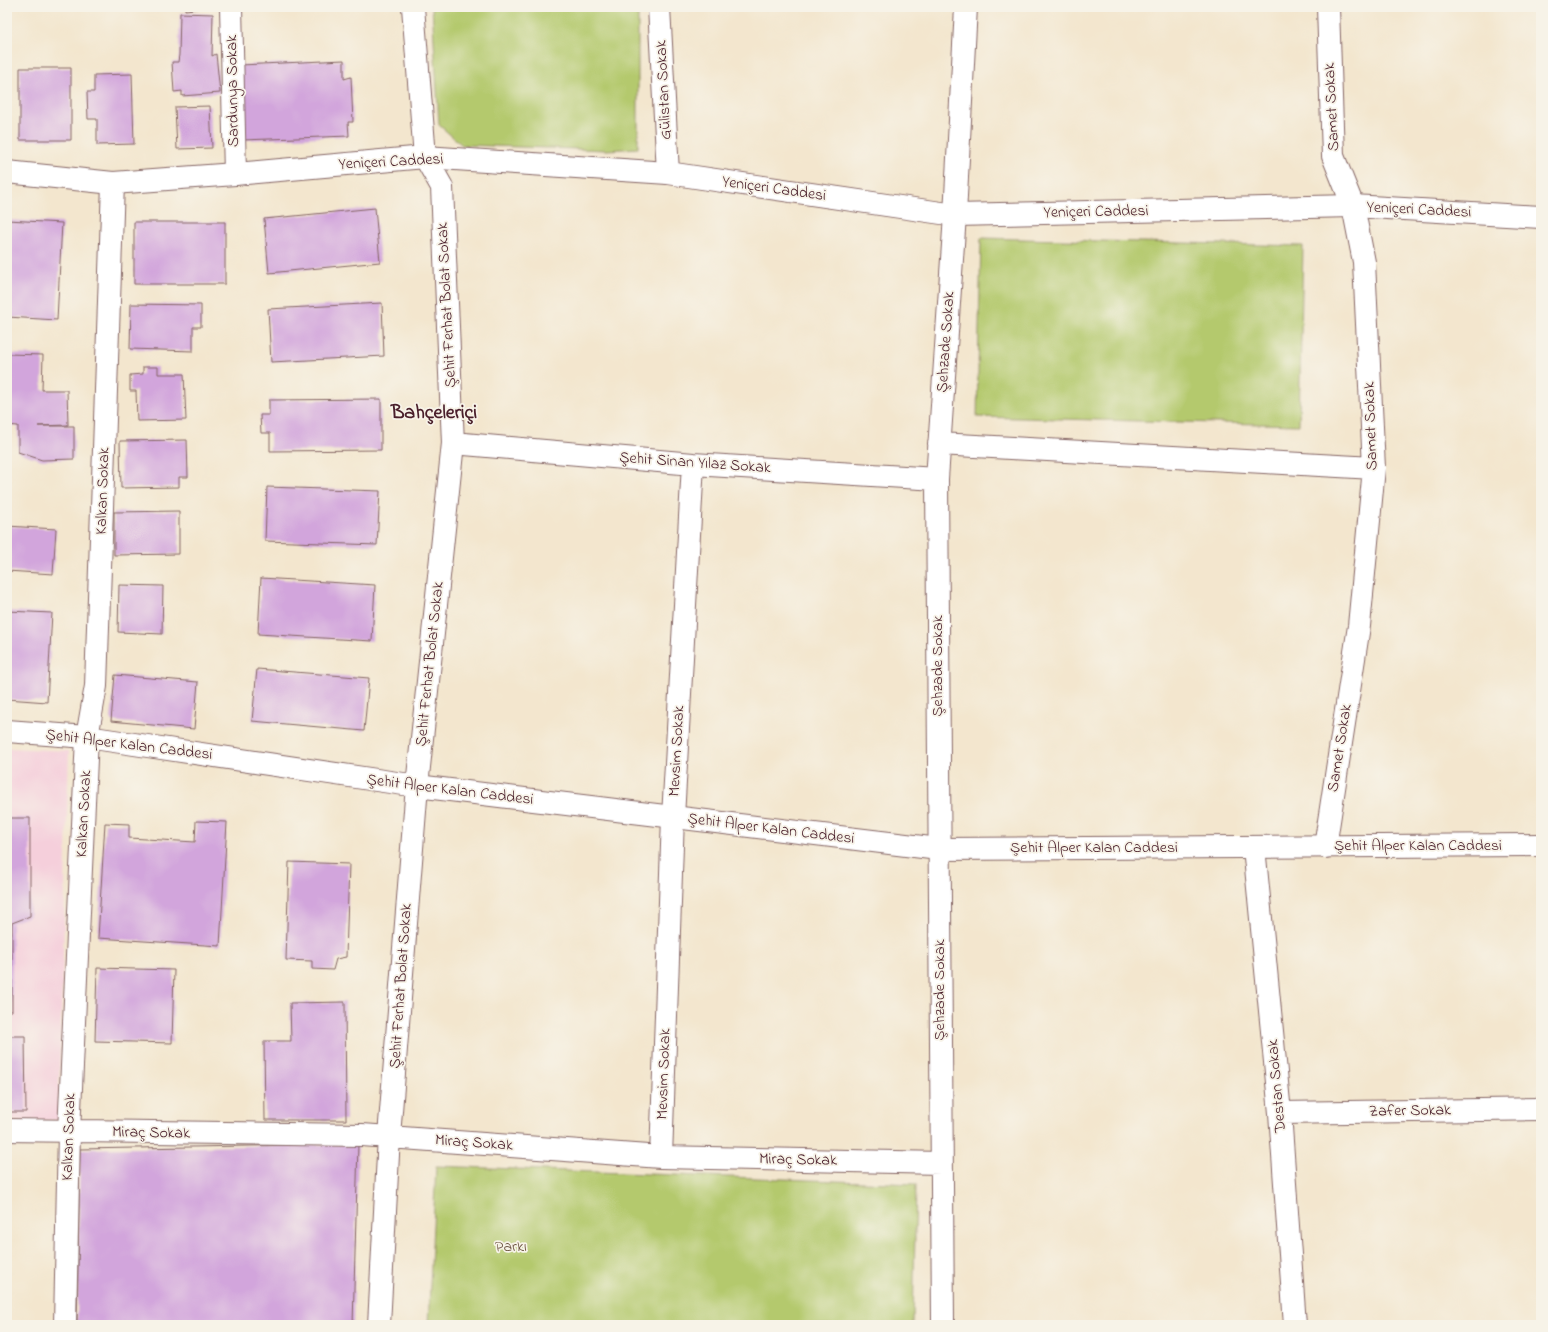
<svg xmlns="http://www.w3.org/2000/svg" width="1548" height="1332" font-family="'Indie Flower',sans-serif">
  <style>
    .built { fill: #f5cfdb }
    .green { fill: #b4c96d; stroke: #7f744c }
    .building { fill: #d2a5dc }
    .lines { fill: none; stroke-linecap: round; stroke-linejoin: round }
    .minor-casing { stroke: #856564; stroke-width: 24 }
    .tertiary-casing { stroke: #856564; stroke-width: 24 }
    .minor { stroke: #fff; stroke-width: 22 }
    .tertiary { stroke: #fff; stroke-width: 22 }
    .labels { text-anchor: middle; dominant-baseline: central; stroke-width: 3.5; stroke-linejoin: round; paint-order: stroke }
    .street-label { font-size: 16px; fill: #4a1f2b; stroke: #f7f3e8 }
    .park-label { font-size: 16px; fill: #6a523f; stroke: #f7f3e8 }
    .district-label { font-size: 20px; font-weight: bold; fill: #4a1f2b; stroke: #f7f3e8 }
  </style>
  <rect width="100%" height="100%" fill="#f7f3e8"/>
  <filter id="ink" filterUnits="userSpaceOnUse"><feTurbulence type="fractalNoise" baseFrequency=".025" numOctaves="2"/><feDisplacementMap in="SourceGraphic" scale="8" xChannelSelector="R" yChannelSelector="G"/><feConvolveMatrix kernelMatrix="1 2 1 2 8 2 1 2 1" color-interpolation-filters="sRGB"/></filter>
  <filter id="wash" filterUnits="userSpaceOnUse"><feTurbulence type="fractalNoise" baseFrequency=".012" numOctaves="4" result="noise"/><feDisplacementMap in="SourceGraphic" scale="16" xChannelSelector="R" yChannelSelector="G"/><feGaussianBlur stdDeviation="0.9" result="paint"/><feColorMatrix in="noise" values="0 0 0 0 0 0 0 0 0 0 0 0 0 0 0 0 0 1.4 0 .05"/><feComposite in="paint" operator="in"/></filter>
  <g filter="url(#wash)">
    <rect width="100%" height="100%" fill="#f3e6ce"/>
    <path class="built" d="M 7,748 L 69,751 L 58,1120 L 7,1121 Z"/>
    <path class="green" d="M 432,7 L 638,7 L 638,148 L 607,150 L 462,145 L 439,125 Z
      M 981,238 L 1303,246 L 1299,425 L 977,417 Z
      M 436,1166 L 916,1184 L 913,1325 L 428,1325 Z"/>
    <g id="blocks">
      <path class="building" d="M 185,7 L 203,7 L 203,8 L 185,10 Z
        M 180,13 L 213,14 L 212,56 L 216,54 L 220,93 L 182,96 L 182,91 L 174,92 L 172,62 L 178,62 L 179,55 Z
        M 344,60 L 344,79 L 351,77 L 353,122 L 348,122 L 349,136 L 243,140 L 241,65 Z
        M 20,68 L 71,68 L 71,140 L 20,140 Z
        M 132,74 L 134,144 L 97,145 L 97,119 L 88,119 L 87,92 L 94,92 L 94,75 Z
        M 210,106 L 212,148 L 177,149 L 175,107 Z
        M 375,208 L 380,262 L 269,273 L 264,219 Z
        M 7,220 L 62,223 L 57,320 L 7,317 Z
        M 134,222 L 225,222 L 225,284 L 134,284 Z
        M 382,303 L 384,356 L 271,362 L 268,309 Z
        M 131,304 L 201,305 L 201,327 L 193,327 L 193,351 L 130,349 Z
        M 7,354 L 43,355 L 42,390 L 67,390 L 68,425 L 38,426 L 74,426 L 74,459 L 42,460 L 18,452 L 18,426 L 7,425 Z
        M 143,367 L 158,367 L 158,374 L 184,374 L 186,420 L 137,421 L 136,391 L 130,391 L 130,375 L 143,374 Z
        M 381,399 L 381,450 L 270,451 L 270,433 L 261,433 L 260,415 L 269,415 L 269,400 Z
        M 187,440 L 188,477 L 179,477 L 179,487 L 121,488 L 120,441 Z
        M 267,487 L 380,491 L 377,545 L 265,541 Z
        M 179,511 L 179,554 L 114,555 L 114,512 Z
        M 7,526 L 56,529 L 53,574 L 7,571 Z
        M 261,578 L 375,585 L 372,641 L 258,634 Z
        M 119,585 L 163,586 L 162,634 L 118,632 Z
        M 7,611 L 52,613 L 47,702 L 7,699 Z
        M 257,669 L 369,678 L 364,731 L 252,721 Z
        M 115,675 L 198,682 L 194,729 L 111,721 Z
        M 7,818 L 30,818 L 30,916 L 12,923 L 12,1011 L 7,1011 Z
        M 196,821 L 227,822 L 220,946 L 98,938 L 105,823 L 129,824 L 129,838 L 195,842 Z
        M 289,862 L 349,864 L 346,957 L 336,959 L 333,970 L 312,969 L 312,961 L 286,960 Z
        M 97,968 L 174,970 L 172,1043 L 95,1041 Z
        M 345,1002 L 346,1120 L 265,1120 L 264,1041 L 291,1041 L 290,1003 Z
        M 7,1036 L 25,1036 L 26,1112 L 7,1112 Z
        M 358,1144 L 353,1325 L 77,1325 L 80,1149 Z"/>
    </g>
  </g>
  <g filter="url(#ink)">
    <use href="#blocks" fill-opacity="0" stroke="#856564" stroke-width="1"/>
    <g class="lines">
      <g class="minor-casing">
        <path id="minor" d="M 231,7 L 235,174
          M 659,7 L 668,173
          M 453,443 L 693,464 L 937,479
          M 939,444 L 1374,468
          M 1254,847 L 1280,1113 L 1295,1325
          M 1325,847 L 1359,626 L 1374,468 L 1364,262 L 1353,206 L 1333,156 L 1328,7
          M 1280,1113 L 1541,1109
          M 7,1130 L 362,1135 L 661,1157 L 941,1163
          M 661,1157 L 673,817 L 693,464
          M 65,1325 L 69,1132 L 87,737 L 96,686 L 113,183
          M 379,1325 L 389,1136 L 417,786 L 453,443 L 442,187 L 425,157 L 413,7
          M 943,1325 L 937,479 L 955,215 L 966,7"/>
      </g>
      <g class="tertiary-casing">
        <path id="tertiary" d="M 7,172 L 113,183 L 235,174 L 425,157 L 668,173 L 955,215 L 1353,206 L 1541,217
          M 7,731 L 87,737 L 417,786 L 939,849 L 1541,845"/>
      </g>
      <use href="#minor" class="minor"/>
      <use href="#tertiary" class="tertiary"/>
    </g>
  </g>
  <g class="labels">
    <g class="street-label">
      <text transform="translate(664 90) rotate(-93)">Gülistan Sokak</text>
      <text transform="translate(233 91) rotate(-91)">Sardunya Sokak</text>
      <text transform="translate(1332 107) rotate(-93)">Samet Sokak</text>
      <text transform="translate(391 162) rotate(-3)">Yeniçeri Caddesi</text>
      <text transform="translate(774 189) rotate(8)">Yeniçeri Caddesi</text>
      <text transform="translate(1419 210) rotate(3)">Yeniçeri Caddesi</text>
      <text transform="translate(1096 212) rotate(-1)">Yeniçeri Caddesi</text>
      <text transform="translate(447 305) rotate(-93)">Şehit Ferhat Bolat Sokak</text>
      <text transform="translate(946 342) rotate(-86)">Şehzade Sokak</text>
      <text transform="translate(1371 426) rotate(-92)">Samet Sokak</text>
      <text transform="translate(695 463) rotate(4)">Şehit Sinan Yılaz Sokak</text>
      <text transform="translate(103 491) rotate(-88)">Kalkan Sokak</text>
      <text transform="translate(430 664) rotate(-84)">Şehit Ferhat Bolat Sokak</text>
      <text transform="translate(938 666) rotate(-90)">Şehzade Sokak</text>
      <text transform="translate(129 745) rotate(7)">Şehit Alper Kalan Caddesi</text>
      <text transform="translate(1340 748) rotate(-81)">Samet Sokak</text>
      <text transform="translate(677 751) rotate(-87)">Mevsim Sokak</text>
      <text transform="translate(450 790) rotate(7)">Şehit Alper Kalan Caddesi</text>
      <text transform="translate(84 814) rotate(-87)">Kalkan Sokak</text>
      <text transform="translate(771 829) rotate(7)">Şehit Alper Kalan Caddesi</text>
      <text x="1418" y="846">Şehit Alper Kalan Caddesi</text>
      <text x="1094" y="848">Şehit Alper Kalan Caddesi</text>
      <text transform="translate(401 986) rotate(-86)">Şehit Ferhat Bolat Sokak</text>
      <text transform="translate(940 990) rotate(-90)">Şehzade Sokak</text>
      <text transform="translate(664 1074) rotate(-88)">Mevsim Sokak</text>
      <text transform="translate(1277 1086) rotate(-95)">Destan Sokak</text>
      <text transform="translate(1410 1111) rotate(-1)">Zafer Sokak</text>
      <text transform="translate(151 1133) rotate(1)">Miraç Sokak</text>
      <text transform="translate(69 1137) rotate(-88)">Kalkan Sokak</text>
      <text transform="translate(474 1143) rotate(4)">Miraç Sokak</text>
      <text transform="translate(798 1160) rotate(1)">Miraç Sokak</text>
    </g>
    <g class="park-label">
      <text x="511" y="1247">Parkı</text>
    </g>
    <g class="district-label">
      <text x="434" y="413">Bahçeleriçi</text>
    </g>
  </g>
  <rect width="1548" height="1332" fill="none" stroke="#f7f3e8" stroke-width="24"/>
</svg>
